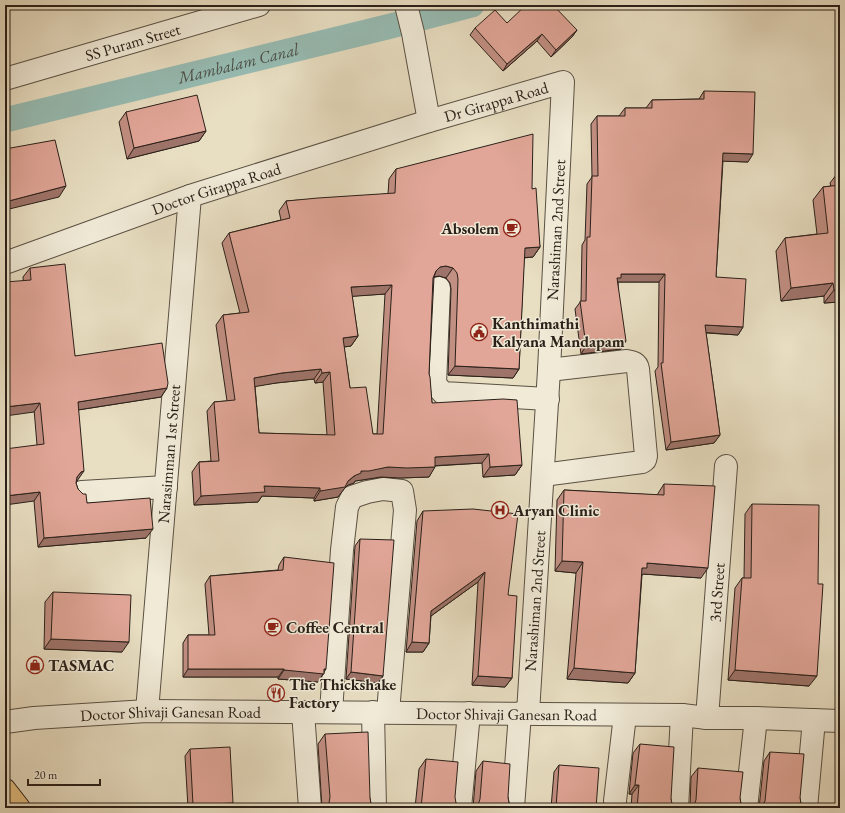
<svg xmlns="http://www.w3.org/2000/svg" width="845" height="813" font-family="'EB Garamond',serif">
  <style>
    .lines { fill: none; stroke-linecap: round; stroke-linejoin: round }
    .canal { stroke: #97bcb3; stroke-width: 25 }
    .minor-casing { stroke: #5a5043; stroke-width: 24 }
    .major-casing { stroke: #2a2019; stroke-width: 24 }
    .minor { stroke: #f0ead7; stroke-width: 22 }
    .major { stroke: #e4bf81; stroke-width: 22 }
    .wall { fill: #c28f83; stroke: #2a2019; fill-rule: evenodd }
    .shaded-wall { fill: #9e746a; stroke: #2a2019 }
    .building { fill: #e1a698; stroke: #2a2019; fill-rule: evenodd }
    .labels { text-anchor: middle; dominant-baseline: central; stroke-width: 3; stroke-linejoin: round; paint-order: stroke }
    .street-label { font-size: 16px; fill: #2a2019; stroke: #f0ead7 }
    .poi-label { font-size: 16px; font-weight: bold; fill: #2a2019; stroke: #f0ead7; text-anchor: start }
    .water-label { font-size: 17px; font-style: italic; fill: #4b4f47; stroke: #f0ead7 }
  </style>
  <rect width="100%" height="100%" fill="#e8dec2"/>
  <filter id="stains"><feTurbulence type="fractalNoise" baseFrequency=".005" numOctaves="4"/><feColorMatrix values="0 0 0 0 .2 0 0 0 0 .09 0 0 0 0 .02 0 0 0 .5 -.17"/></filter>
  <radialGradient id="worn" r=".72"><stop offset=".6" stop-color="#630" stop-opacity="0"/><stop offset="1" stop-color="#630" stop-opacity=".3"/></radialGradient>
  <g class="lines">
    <path class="canal" id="s1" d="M 5,120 L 387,27 L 472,5"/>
    <g class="minor-casing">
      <g id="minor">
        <path d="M 406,5 L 413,33 L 429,121"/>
        <path id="s2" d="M 5,79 L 259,5"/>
        <path id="s3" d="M 5,263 L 190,196 L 429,121 L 563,82 L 549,370 L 528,713"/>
        <path d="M 439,288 L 435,384 L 443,393 L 548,399"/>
        <path d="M 543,475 L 642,462 L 645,460 L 646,456 L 638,369 C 637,363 633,362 627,361 L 549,370"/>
        <path d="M 82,492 L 166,487"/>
        <path id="s4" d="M 147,711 L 190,196"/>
        <path d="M 303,712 L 310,808"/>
        <path d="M 331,712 L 342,550 L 347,507 L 352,497 L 367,492 L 383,489 L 402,491 L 405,510 L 388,712"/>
        <path d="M 373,712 L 375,808"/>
        <path id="s5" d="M 707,718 L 726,466"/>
        <path id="s6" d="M 5,722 L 34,718 L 147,711 L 682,715 L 707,718 L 756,718 L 840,721"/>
        <path d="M 615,801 L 625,715"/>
        <path d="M 460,808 L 469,713"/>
        <path d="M 513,808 L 520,713"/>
        <path d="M 677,808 L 682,715"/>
        <path d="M 746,808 L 756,718"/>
        <path d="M 806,808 L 814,720"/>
      </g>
    </g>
    <g class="major-casing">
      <path id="major" d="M 5,790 L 19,808"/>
    </g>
    <use href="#minor" class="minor"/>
    <use href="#major" class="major"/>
  </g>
  <path class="wall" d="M 507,23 L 577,30 L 572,37 L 551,57 L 537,41 L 503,71 L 470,35 L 475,28 Z
    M 704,91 L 748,162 L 723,161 L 716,277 L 743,327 L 738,335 L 706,333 L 720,435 L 714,443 L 666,450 L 655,371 L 658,367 L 659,282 L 618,282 L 621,349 L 581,354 L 575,309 L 581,301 L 582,245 L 585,240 L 587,184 L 592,177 L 591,124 L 597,116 L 619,116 L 625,108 L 646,108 L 652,100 L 699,99 Z
    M 126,112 L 206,131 L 199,141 L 127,159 L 119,122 Z
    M 396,169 L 532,189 L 540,247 L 533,257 L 524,258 L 519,369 L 513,378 L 448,375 L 451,289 L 450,283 L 446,278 L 439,276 L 434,277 L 429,374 L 432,403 L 522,465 L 515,475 L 483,477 L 482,463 L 435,466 L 429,477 L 400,478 L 381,477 L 362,480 L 355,481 L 354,483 L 348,485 L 344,489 L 338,497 L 314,501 L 314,498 L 262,496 L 258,502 L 194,505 L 192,472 L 199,462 L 211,461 L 207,411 L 214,402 L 227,401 L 216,325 L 223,315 L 240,313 L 222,243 L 229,233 L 281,220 L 279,211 L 286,201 L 388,194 L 389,179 ZM 385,294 L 377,434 L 373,434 L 350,388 L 344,347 L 351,346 L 358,336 L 352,296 ZM 314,379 L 315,383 L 323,382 L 327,435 L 259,433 L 255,386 L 276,383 Z
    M 840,170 L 840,302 L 824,303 L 824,296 L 781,301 L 776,251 L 785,238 L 817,234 L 813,200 L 823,187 L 831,186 L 830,183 Z
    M 30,268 L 75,356 L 167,388 L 161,397 L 78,410 L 77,481 L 76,483 L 78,489 L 87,503 L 146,538 L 38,547 L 34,501 L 37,445 L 23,277 Z
    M 664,484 L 701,578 L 643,574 L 642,575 L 635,673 L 628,683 L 567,679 L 576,573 L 555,571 L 557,500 L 564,490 L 657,495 Z
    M 752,504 L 809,686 L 728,680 L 735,588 L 742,578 L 744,578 L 745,514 Z
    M 423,511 L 508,595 L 512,678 L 505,687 L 472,685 L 478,582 L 431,616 L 429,643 L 423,652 L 406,652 L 417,521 Z
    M 360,539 L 383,676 L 378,683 L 346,679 L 355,546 Z
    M 284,557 L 324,673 L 318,682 L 278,679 L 278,677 L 183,677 L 183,643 L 188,635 L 209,635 L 205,584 L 210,576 L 278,570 L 279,565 Z
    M 53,592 L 122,652 L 44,649 L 45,602 Z
    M 325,734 L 370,798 L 371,804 L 375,808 L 322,808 L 318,744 Z
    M 640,744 L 671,799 L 672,804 L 675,808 L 631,808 L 632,794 L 629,794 L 633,753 Z
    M 190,749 L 233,803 L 229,808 L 188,808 L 185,756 Z
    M 770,752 L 800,798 L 801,804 L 804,808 L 759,808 L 764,761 Z
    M 426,759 L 456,803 L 460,808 L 415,808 L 419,769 Z
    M 483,761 L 508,797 L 509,803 L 512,808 L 473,808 L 476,771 Z
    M 559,765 L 596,808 L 551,808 L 554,772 Z
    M 698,768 L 740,798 L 741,804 L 744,808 L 690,808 L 691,777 Z"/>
  <path class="shaded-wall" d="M 577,30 L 572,37 L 551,57 L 556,50 Z
    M 542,34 L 537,41 L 503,71 L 507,64 Z
    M 206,131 L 199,141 L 127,159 L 134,148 Z
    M 723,153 L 753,154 L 748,162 L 718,161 Z
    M 66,186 L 59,197 L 5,210 L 5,202 Z
    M 540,247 L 533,257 L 518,258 L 525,248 Z
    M 446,266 L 453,268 L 446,278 L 439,276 L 434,277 L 436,271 L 440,267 Z
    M 621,274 L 665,274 L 659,282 L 618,282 L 615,286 L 617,278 Z
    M 833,283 L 824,296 L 781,301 L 791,288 Z
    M 392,285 L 385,294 L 344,297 L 351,287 Z
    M 834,290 L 840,290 L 840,302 L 824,303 Z
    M 705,325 L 743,327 L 738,335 L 699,332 Z
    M 358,336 L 351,346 L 336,348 L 343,338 Z
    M 626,341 L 621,349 L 581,354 L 586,346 Z
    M 455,366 L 519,369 L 513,378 L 448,375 Z
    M 321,369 L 314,379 L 276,383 L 247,388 L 254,378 L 282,373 Z
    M 330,372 L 323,382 L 315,383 L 322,373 Z
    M 167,388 L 161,397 L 71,411 L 78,402 Z
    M 40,403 L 34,412 L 5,416 L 5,407 Z
    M 720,435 L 714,443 L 666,450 L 671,442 Z
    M 489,454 L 482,463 L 428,466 L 435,457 Z
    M 522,465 L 515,475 L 483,477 L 490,467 Z
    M 388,467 L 435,467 L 429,477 L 400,478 L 381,477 L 362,480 L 355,481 L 354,483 L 348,485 L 344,489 L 338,497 L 314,501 L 320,491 L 348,481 L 361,471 Z
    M 84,471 L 77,481 L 75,482 L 77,477 L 81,472 Z
    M 264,486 L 320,488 L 314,498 L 262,496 L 258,502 L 194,505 L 201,496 Z
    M 40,492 L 34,501 L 5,505 L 5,496 Z
    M 153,529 L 146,538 L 38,547 L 44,538 Z
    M 562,561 L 583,562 L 576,573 L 555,571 Z
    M 647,563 L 708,568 L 701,578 L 643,574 L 640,578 L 642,568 Z
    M 485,572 L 478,582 L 424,621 L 431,611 Z
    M 51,639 L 129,642 L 122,652 L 44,649 Z
    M 412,642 L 429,643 L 423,652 L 406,652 Z
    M 574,668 L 635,673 L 628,683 L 567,679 Z
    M 188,669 L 284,669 L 278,677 L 183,677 Z
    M 324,669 L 326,669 L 318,682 L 278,679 L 284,670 Z
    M 735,670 L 817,676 L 809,686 L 728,680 Z
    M 351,672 L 383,676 L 378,683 L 346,679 Z
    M 478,676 L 512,678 L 505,687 L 472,685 Z
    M 635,785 L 639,785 L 632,794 L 629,794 Z
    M 233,803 L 229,808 L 191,808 L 193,805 Z"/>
  <path class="building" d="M 526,5 L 553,5 L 577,30 L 556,50 L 542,34 L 507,64 L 475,28 L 495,10 L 507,23 Z
    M 704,91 L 755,92 L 753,154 L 723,153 L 716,277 L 746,279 L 743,327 L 705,325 L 720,435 L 671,442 L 661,363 L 663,363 L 665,274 L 621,274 L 621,278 L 617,278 L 626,341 L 586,346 L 580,301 L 586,301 L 587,237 L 590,237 L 592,176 L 598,176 L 597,116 L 625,116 L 625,108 L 652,108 L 652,100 L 704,99 Z
    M 197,95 L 206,131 L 134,148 L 126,112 Z
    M 533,134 L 532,189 L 536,188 L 540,247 L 525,248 L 519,369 L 455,366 L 458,279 L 457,273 L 453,268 L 446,266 L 440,267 L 436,271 L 433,278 L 429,374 L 430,377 L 432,403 L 503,399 L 517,400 L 522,465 L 490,467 L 489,454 L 435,457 L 435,467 L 407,468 L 388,467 L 369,471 L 361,471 L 361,473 L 354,476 L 348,481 L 345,487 L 320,491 L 320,488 L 264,486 L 265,492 L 201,496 L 199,462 L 219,461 L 214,402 L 235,400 L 223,315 L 249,312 L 229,233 L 290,218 L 286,201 L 318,198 L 395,193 L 396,169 ZM 392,285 L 383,434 L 373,434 L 366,387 L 350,388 L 343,338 L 358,336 L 351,287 ZM 321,369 L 322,373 L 330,372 L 335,435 L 259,433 L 254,378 L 282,373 Z
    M 55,140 L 66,186 L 5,202 L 5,149 Z
    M 840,185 L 840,290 L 834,290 L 833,283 L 791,288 L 785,238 L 828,233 L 823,187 Z
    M 65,264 L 75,356 L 162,343 L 168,383 L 167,388 L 78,402 L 84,471 L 81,472 L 77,477 L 76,483 L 78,489 L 83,494 L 86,494 L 87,503 L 150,498 L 153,529 L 44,538 L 40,492 L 5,496 L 5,449 L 44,444 L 40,403 L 5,407 L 5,282 L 31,280 L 30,268 Z
    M 664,484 L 715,486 L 708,568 L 647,563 L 647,568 L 642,568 L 635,673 L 574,668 L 583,562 L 562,561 L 564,490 L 664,495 Z
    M 752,504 L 819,505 L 818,584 L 823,584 L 817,676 L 735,670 L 742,578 L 751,578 Z
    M 473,509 L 518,514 L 508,595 L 517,596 L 512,678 L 478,676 L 485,572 L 431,611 L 429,643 L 412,642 L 423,511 Z
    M 360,539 L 394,540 L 383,676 L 351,672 Z
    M 284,557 L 334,563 L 326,669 L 324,669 L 324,674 L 284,670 L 284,669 L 188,669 L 188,635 L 215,635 L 210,576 L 283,570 Z
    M 53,592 L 131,595 L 129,642 L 51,639 Z
    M 368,732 L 370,798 L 371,804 L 375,808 L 326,808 L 326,806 L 329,803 L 330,797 L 325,734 Z
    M 640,744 L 674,747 L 671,799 L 672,804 L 675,808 L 637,808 L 639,785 L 635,785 Z
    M 230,747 L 233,803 L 193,805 L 190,749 Z
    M 770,752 L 804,754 L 800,798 L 801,804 L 804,808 L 760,808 L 762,807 L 765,801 Z
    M 426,759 L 458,762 L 455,797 L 456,803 L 460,808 L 421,808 Z
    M 483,761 L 510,764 L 508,797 L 509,803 L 512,808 L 474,808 L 478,805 L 480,799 Z
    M 559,765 L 599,768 L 596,808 L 556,808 Z
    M 698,768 L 743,772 L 740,798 L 741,804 L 744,808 L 691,808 L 694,805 L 696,800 Z"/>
  <defs>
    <g id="cafe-ring" transform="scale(0.9)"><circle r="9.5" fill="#f0ead7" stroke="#8f2418" stroke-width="1.5"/><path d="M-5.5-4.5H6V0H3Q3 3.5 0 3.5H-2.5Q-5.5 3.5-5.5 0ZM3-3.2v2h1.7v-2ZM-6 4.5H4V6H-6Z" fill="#8f2418"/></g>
    <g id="civic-ring" transform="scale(0.9)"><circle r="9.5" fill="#f0ead7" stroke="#8f2418" stroke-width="1.5"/><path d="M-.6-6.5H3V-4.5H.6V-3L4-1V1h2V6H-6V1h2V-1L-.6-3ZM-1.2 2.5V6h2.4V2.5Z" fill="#8f2418"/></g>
    <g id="hospital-ring" transform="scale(0.9)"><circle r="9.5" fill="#f0ead7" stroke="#8f2418" stroke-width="1.5"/><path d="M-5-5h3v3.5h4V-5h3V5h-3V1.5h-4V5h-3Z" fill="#8f2418"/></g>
    <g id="shop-ring" transform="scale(0.9)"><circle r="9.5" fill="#f0ead7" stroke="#8f2418" stroke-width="1.5"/><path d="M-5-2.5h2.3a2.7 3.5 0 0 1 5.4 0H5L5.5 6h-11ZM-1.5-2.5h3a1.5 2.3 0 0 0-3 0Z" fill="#8f2418"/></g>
    <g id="restaurant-ring" transform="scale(0.9)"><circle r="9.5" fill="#f0ead7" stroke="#8f2418" stroke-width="1.5"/><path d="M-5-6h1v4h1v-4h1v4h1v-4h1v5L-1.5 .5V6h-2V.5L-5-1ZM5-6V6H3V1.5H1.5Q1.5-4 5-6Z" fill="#8f2418"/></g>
  </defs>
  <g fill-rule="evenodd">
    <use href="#cafe-ring" x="512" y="228"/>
    <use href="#civic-ring" x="479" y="332"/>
    <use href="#hospital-ring" x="500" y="510"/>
    <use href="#cafe-ring" x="273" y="627"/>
    <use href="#shop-ring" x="35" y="665"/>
    <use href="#restaurant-ring" x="276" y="693"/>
  </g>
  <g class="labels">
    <g class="street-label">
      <text stroke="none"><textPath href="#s2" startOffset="133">SS Puram Street</textPath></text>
      <text stroke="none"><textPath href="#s3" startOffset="517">Dr Girappa Road</textPath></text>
      <text stroke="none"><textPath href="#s3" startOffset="224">Doctor Girappa Road</textPath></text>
      <text transform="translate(556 230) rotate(-87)">Narashiman 2nd Street</text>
      <text stroke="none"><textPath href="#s4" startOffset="258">Narasimman 1st Street</textPath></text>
      <text stroke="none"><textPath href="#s5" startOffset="126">3rd Street</textPath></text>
      <text transform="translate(535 601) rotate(-86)">Narashiman 2nd Street</text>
      <text stroke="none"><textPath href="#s6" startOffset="502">Doctor Shivaji Ganesan Road</textPath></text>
      <text stroke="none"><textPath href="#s6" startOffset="166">Doctor Shivaji Ganesan Road</textPath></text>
    </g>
    <g class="poi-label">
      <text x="499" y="228" text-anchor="end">Absolem</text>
      <text x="492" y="323">Kanthimathi<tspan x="492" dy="18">Kalyana Mandapam</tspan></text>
      <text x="513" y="510">Aryan Clinic</text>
      <text x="286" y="627">Coffee Central</text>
      <text x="48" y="665">TASMAC</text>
      <text x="289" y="684">The Thickshake<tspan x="289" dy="18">Factory</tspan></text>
    </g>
    <g class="water-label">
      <text stroke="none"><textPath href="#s1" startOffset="240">Mambalam Canal</textPath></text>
    </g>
  </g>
  <rect width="845" height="813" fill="none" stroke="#e8dec2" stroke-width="20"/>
  <rect x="6" y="6" width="833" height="801" fill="none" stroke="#2a2019" stroke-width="2"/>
  <rect x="10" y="10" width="825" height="793" fill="none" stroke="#2a2019"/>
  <path d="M28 779v6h72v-6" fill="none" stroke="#2a2019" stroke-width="2"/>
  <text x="34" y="779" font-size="12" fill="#2a2019" stroke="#f0ead7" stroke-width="3" paint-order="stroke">20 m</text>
  <rect width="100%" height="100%" filter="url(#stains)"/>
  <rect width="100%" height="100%" fill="url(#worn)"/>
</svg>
